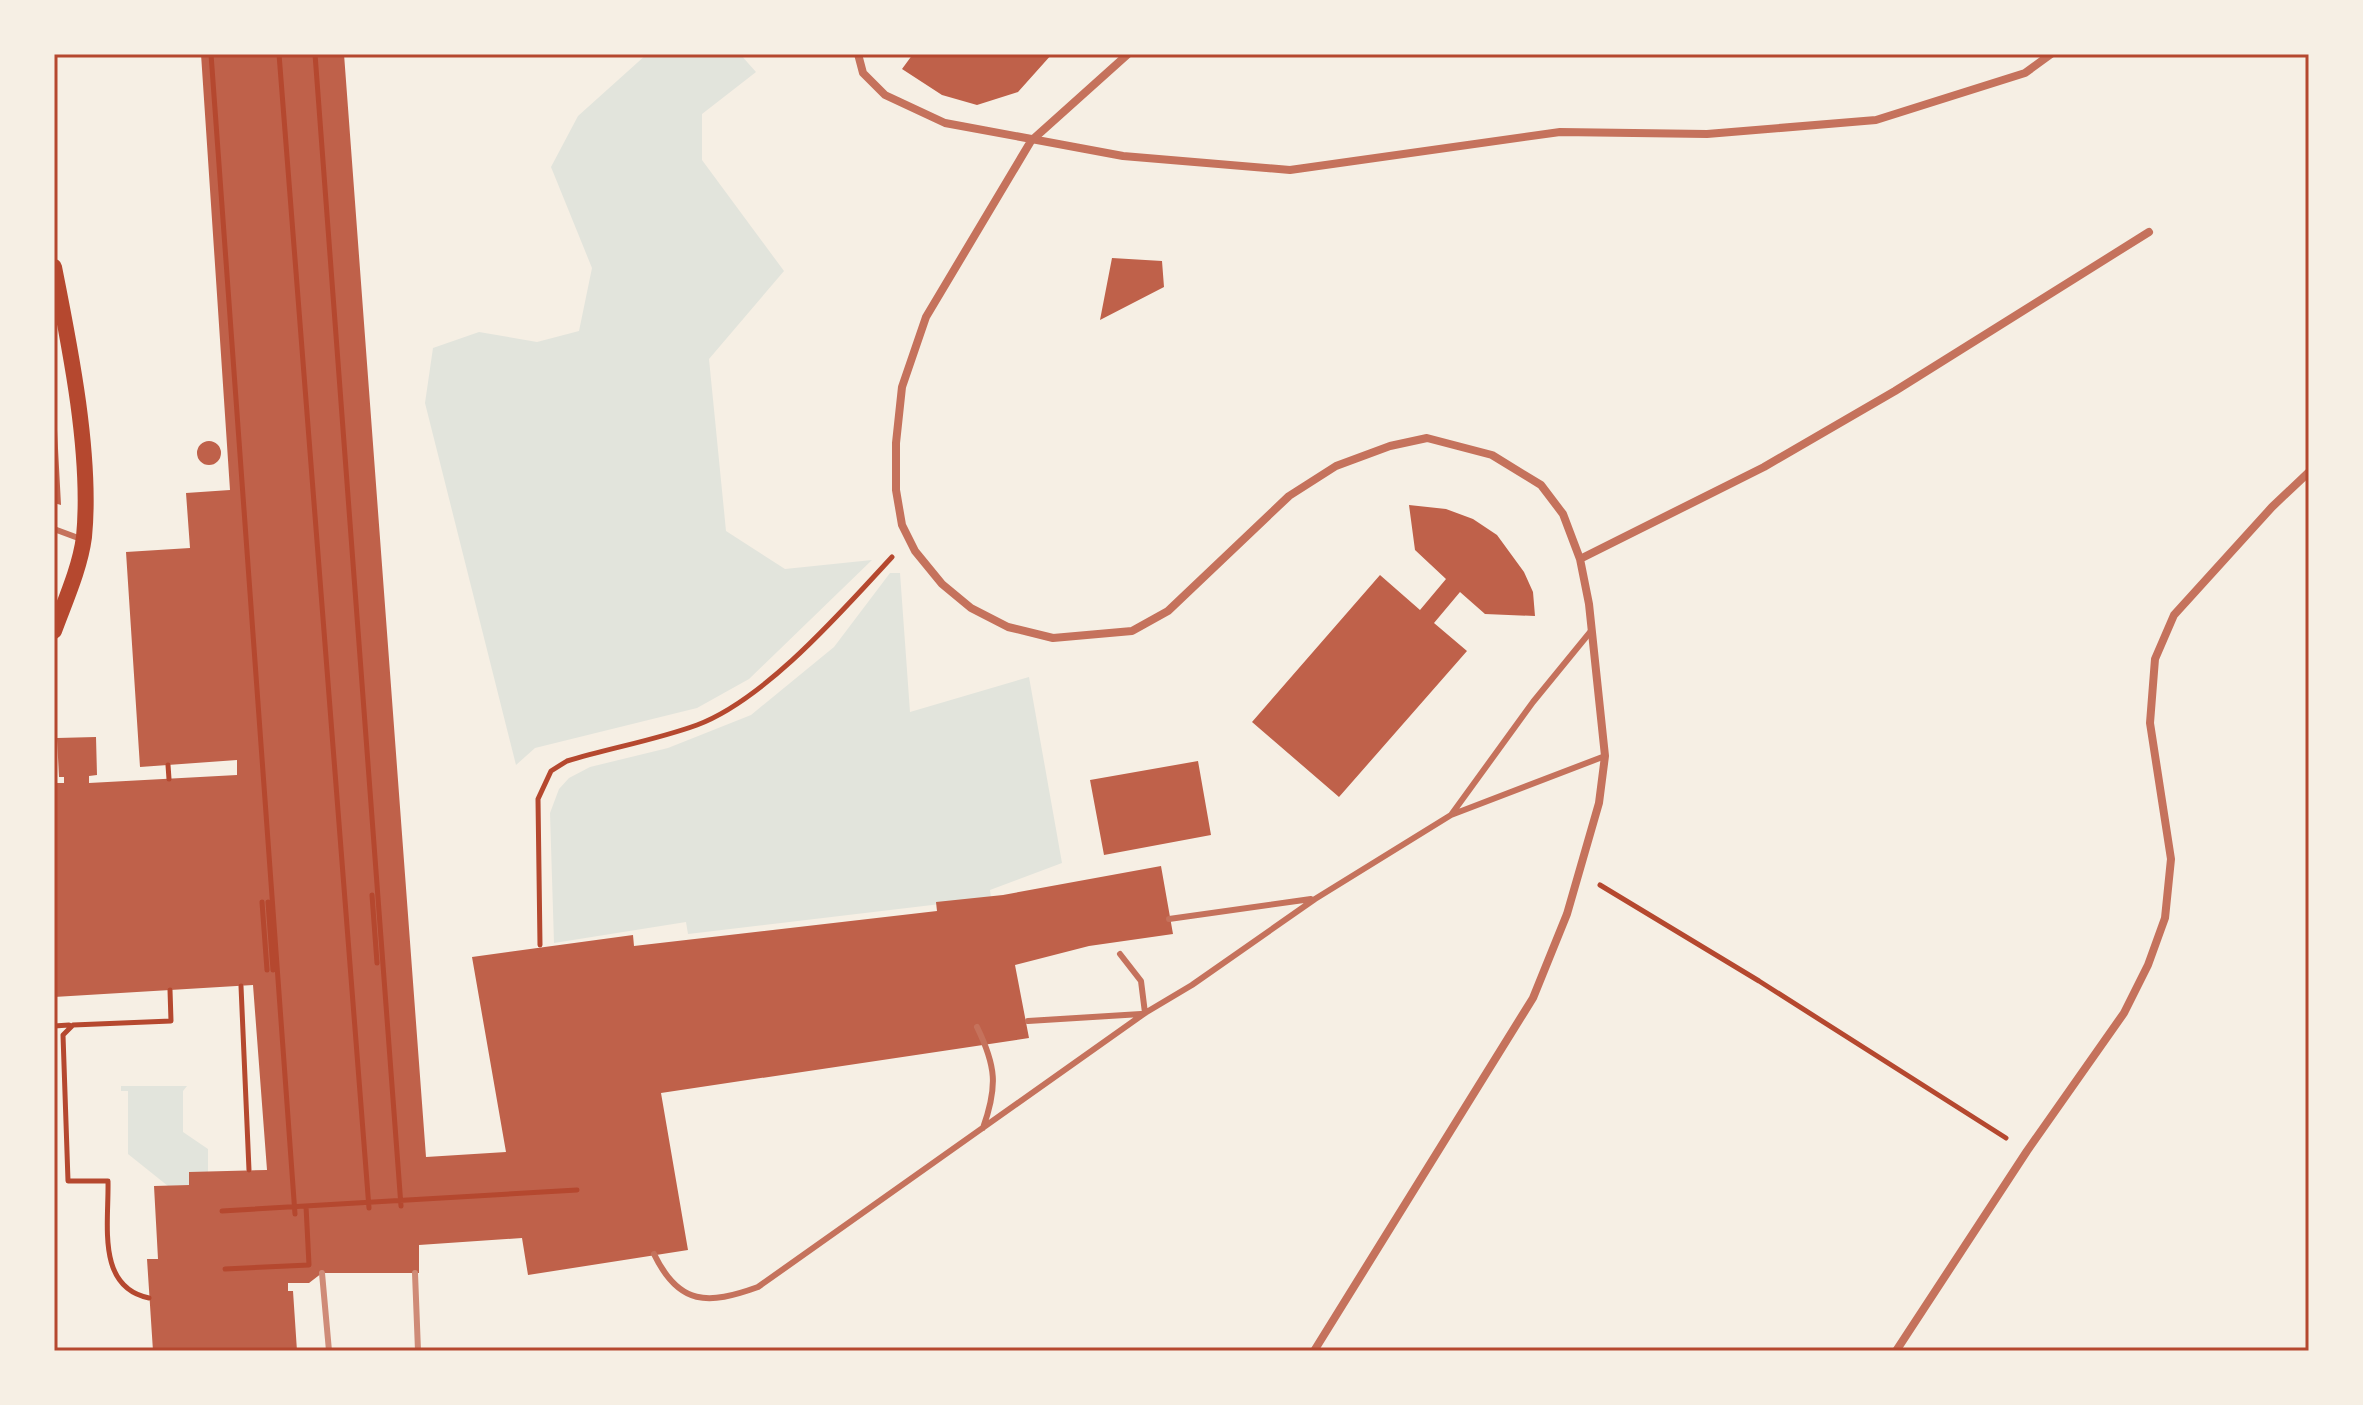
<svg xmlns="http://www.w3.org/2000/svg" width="2363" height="1405" font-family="'Varela Round',sans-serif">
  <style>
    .green { fill: #e2e4dc }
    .building { fill: #bf614a }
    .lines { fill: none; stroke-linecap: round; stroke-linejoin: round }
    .path { stroke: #b5482f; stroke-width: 5 }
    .service { stroke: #c5725c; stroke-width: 6 }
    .minor { stroke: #c5725c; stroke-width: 8 }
    .secondary { stroke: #b5482f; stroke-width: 16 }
    .rail { stroke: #cf8b77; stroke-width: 6 }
    .neatline { fill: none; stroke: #b5482f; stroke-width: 3 }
  </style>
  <rect width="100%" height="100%" fill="#f6efe4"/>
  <path class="green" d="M 647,54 L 740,54 L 756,72 L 702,114 L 702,160 L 784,271 L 709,359 L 726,531 L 785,569 L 872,560 L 749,679 L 697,708 L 535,748 L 516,765 L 425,403 L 433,348 L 479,332 L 537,342 L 579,331 L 592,268 L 551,167 L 578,116 Z
    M 890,573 L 900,573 L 910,712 L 1029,677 L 1062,863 L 990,890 L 991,898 L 688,934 L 686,922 L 554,943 L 550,813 L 559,789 L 569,778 L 590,767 L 668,748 L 751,715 L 834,647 Z
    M 121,1086 L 187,1086 L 183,1091 L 183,1132 L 208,1149 L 208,1172 L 189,1172 L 189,1185 L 168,1186 L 128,1154 L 128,1091 L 121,1091 Z"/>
  <path class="building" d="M 201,54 L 344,54 L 426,1157 L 506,1152 L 472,957 L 633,935 L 634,946 L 937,911 L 936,902 L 1003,895 L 1161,866 L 1173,934 L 1089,946 L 1015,965 L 1029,1038 L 661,1093 L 688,1250 L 528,1275 L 522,1238 L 419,1245 L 419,1273 L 322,1273 L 309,1283 L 288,1283 L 288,1291 L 293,1291 L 297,1351 L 153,1351 L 147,1259 L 158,1259 L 154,1186 L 189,1185 L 189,1172 L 267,1170 L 253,985 L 54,997 L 54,783 L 64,783 L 64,777 L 59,777 L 57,738 L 96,737 L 97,775 L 89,776 L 89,783 L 237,775 L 237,760 L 140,767 L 126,552 L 190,548 L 186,493 L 230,490 Z
    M 913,54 L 1052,54 L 1018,92 L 977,105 L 942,95 L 902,69 Z
    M 1112,258 L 1162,261 L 1164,287 L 1100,320 Z
    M 54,411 L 56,411 L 61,505 L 54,503 Z
    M197 453a12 12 0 1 1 24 0a12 12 0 1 1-24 0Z
    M 1409,505 L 1446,509 L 1473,519 L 1497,535 L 1524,572 L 1533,592 L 1535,616 L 1485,614 L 1460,592 L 1434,623 L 1467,651 L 1339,797 L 1252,722 L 1380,575 L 1420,610 L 1446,579 L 1415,550 Z
    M 1198,761 L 1211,835 L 1104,855 L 1090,780 Z"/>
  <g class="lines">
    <path class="path" d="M 211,54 L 295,1214
      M 279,54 L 369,1208
      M 315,54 L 401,1206
      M 168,765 L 169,779
      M 1600,885 L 1759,981 L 2006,1138
      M 372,895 L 377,963
      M 262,902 L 267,970
      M 268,902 L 273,970
      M 540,945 L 538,799 L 551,771 L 567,761 C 610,748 656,740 697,725 C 766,699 842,611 892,557
      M 241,986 L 249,1170
      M 54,1026 L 69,1025
      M 222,1211 L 577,1190
      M 225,1269 L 309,1265 L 306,1206
      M 149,1298 C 96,1287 109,1224 108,1181 L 68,1181 L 63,1035 L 73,1025 L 171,1021 L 170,990"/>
    <path class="service" d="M 54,529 L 81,539
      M 1451,815 L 1533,702 L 1591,631
      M 1169,919 L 1311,899
      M 1120,954 L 1141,981 L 1145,1013
      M 1028,1021 L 1141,1014
      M 977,1027 C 996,1066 998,1086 983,1128
      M 654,1254 C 679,1306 708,1305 758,1287 L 1145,1013 L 1192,985 L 1315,899 L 1451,815 L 1605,756"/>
    <path class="minor" d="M 858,54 L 863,73 L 885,95 L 945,123 L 1123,156 L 1290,170 L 1560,132 L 1707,134 L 1876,120 L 2025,73 L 2051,54
      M 1128,54 L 1031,141 L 926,317 L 902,387 L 896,443 L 896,490 L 902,525 L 915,551 L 942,584 L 971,608 L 1008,627 L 1053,638 L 1132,631 L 1168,611 L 1289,496 L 1336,466 L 1390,446 L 1427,438 L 1492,455 L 1541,485 L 1563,514 L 1580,559 L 1589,604 L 1605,756 L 1599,803 L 1567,914 L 1533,998 L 1314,1351
      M 1580,559 L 1764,467 L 1895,391 L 2149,232
      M 1896,1351 L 2027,1151 L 2124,1013 L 2148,965 L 2165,918 L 2171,859 L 2150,723 L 2155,659 L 2174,615 L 2272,507 L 2309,472"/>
    <path class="secondary" d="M 54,267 C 70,347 92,456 84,537 C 80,568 65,601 54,631"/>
    <path class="rail" d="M 322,1273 L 329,1351
      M 415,1273 L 418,1351"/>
  </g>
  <rect width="2363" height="1405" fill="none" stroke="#f6efe4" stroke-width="112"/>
  <rect x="56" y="56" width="2251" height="1293" class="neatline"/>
</svg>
